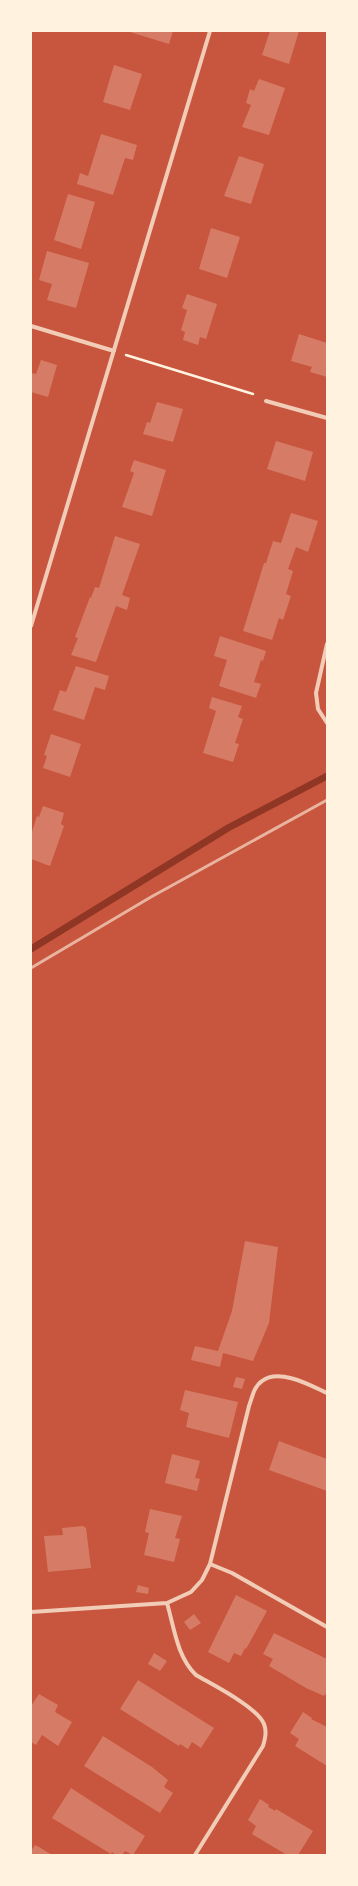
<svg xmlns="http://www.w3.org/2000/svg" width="358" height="1886" font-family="Merriweather,serif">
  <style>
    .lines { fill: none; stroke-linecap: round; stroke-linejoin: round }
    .stream { stroke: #8f3625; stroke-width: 7 }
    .building { fill: #d67c66 }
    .path { stroke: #fff3e0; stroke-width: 2.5 }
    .minor { stroke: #f1ccb7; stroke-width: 4 }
    .rail { stroke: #e9b49f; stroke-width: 3 }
  </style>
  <rect width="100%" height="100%" fill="#c8553d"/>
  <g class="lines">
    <path class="stream" d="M 31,949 L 228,828 L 327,776"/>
  </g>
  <path class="building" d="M 131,31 L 173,31 L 169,44 L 130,32 Z
    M 270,31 L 299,31 L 289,64 L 262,55 Z
    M 114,65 L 142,74 L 130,110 L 103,102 Z
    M 259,79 L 285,88 L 269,135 L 242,127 L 251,105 L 246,103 L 250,89 L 254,91 Z
    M 101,134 L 137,145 L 133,160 L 125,158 L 113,195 L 77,184 L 80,173 L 88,176 Z
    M 239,156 L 264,164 L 251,204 L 224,196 Z
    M 68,194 L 95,202 L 81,249 L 54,240 Z
    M 211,228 L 240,237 L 227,278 L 199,269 Z
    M 47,251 L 89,263 L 76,308 L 47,300 L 52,284 L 39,280 Z
    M 187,294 L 217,304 L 206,339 L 200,337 L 198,345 L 183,340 L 185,332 L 181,330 L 187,310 L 182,308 Z
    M 299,334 L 327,343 L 327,377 L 310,372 L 312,367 L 291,361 Z
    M 41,360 L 57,365 L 48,397 L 31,392 L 31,373 L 36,374 Z
    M 157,402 L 183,409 L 173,442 L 143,434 L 147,422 L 150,423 Z
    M 276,441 L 313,452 L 305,481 L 267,469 Z
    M 134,460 L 166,470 L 152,516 L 122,507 L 134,473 L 130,471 Z
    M 291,513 L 318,521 L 308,552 L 296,547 L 288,569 L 293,571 L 286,594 L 291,596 L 283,620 L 279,618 L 272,640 L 243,631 L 264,563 L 266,563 L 273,541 L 281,543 Z
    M 115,536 L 140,544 L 122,595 L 130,598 L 127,610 L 116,606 L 96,662 L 71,655 L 78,638 L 75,637 L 90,597 L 91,598 L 95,587 L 99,588 Z
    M 220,636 L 266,651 L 263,661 L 261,660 L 254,682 L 261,684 L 256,698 L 219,686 L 227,660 L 214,656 Z
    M 76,666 L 109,676 L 105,690 L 95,687 L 84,720 L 53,710 L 60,690 L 66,692 Z
    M 212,697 L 242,706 L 238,717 L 243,719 L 235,743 L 239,744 L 233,762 L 203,753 L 216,711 L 209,708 Z
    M 51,734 L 81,744 L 70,777 L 43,768 L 47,756 L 44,755 Z
    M 43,806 L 64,813 L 61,824 L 64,826 L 50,866 L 31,859 L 31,835 L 37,816 L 39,817 Z
    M 245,1241 L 278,1247 L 269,1323 L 253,1361 L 223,1353 L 220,1367 L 191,1360 L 195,1346 L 218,1351 L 232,1311 Z
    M 236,1377 L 245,1379 L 242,1389 L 233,1387 Z
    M 185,1390 L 238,1402 L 229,1438 L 186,1427 L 189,1413 L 180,1410 Z
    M 279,1441 L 327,1459 L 327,1491 L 269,1470 Z
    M 172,1454 L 200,1461 L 195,1478 L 200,1479 L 197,1491 L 165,1483 Z
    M 150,1509 L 182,1516 L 175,1538 L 180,1539 L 174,1562 L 144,1555 L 149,1533 L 145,1532 Z
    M 83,1526 L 86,1528 L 91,1568 L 48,1572 L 44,1536 L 63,1535 L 62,1528 Z
    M 138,1585 L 149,1588 L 148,1594 L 136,1592 Z
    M 236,1595 L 267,1611 L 246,1649 L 245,1648 L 241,1656 L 234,1653 L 229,1663 L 208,1652 Z
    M 194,1614 L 201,1623 L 190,1630 L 184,1622 Z
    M 274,1633 L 327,1659 L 327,1695 L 325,1694 L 324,1696 L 306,1688 L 269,1666 L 273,1659 L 263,1654 Z
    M 154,1653 L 167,1661 L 160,1671 L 148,1664 Z
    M 138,1680 L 214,1728 L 201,1748 L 192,1742 L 188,1749 L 180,1744 L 179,1746 L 120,1709 Z
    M 39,1694 L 58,1705 L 55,1712 L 72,1722 L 58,1746 L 42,1735 L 36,1745 L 31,1742 L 31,1706 Z
    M 303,1712 L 312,1718 L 311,1719 L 327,1727 L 327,1766 L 295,1746 L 299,1739 L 290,1733 Z
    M 103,1736 L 152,1767 L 168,1780 L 164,1787 L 173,1793 L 160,1813 L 84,1766 Z
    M 71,1788 L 145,1836 L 133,1855 L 125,1851 L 122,1855 L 116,1855 L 112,1852 L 111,1854 L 52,1818 Z
    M 260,1799 L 269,1805 L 268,1807 L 272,1809 L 275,1811 L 276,1809 L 313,1831 L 298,1855 L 287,1855 L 252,1834 L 256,1826 L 248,1820 Z
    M 35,1845 L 39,1847 L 52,1855 L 31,1855 L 31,1851 Z"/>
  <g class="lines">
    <path class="path" d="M 126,355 L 253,394"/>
    <path class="minor" d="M 31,326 L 114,351
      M 266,401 L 327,418
      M 31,626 L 210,31
      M 327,644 L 316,693 L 318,709 L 327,723
      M 210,1564 L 232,1573 L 327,1627
      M 167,1603 C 174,1627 177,1657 196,1675 C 213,1685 257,1707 264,1724 C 267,1732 265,1739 263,1746 L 195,1855
      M 31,1612 L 167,1603 L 191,1592 L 202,1580 L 210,1564 L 249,1406 C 252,1398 254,1386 262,1381 C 279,1368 310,1385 327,1393"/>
    <path class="rail" d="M 31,968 L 151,897 L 327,800"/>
  </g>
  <rect width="358" height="1886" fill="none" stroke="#fff3e0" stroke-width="64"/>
</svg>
